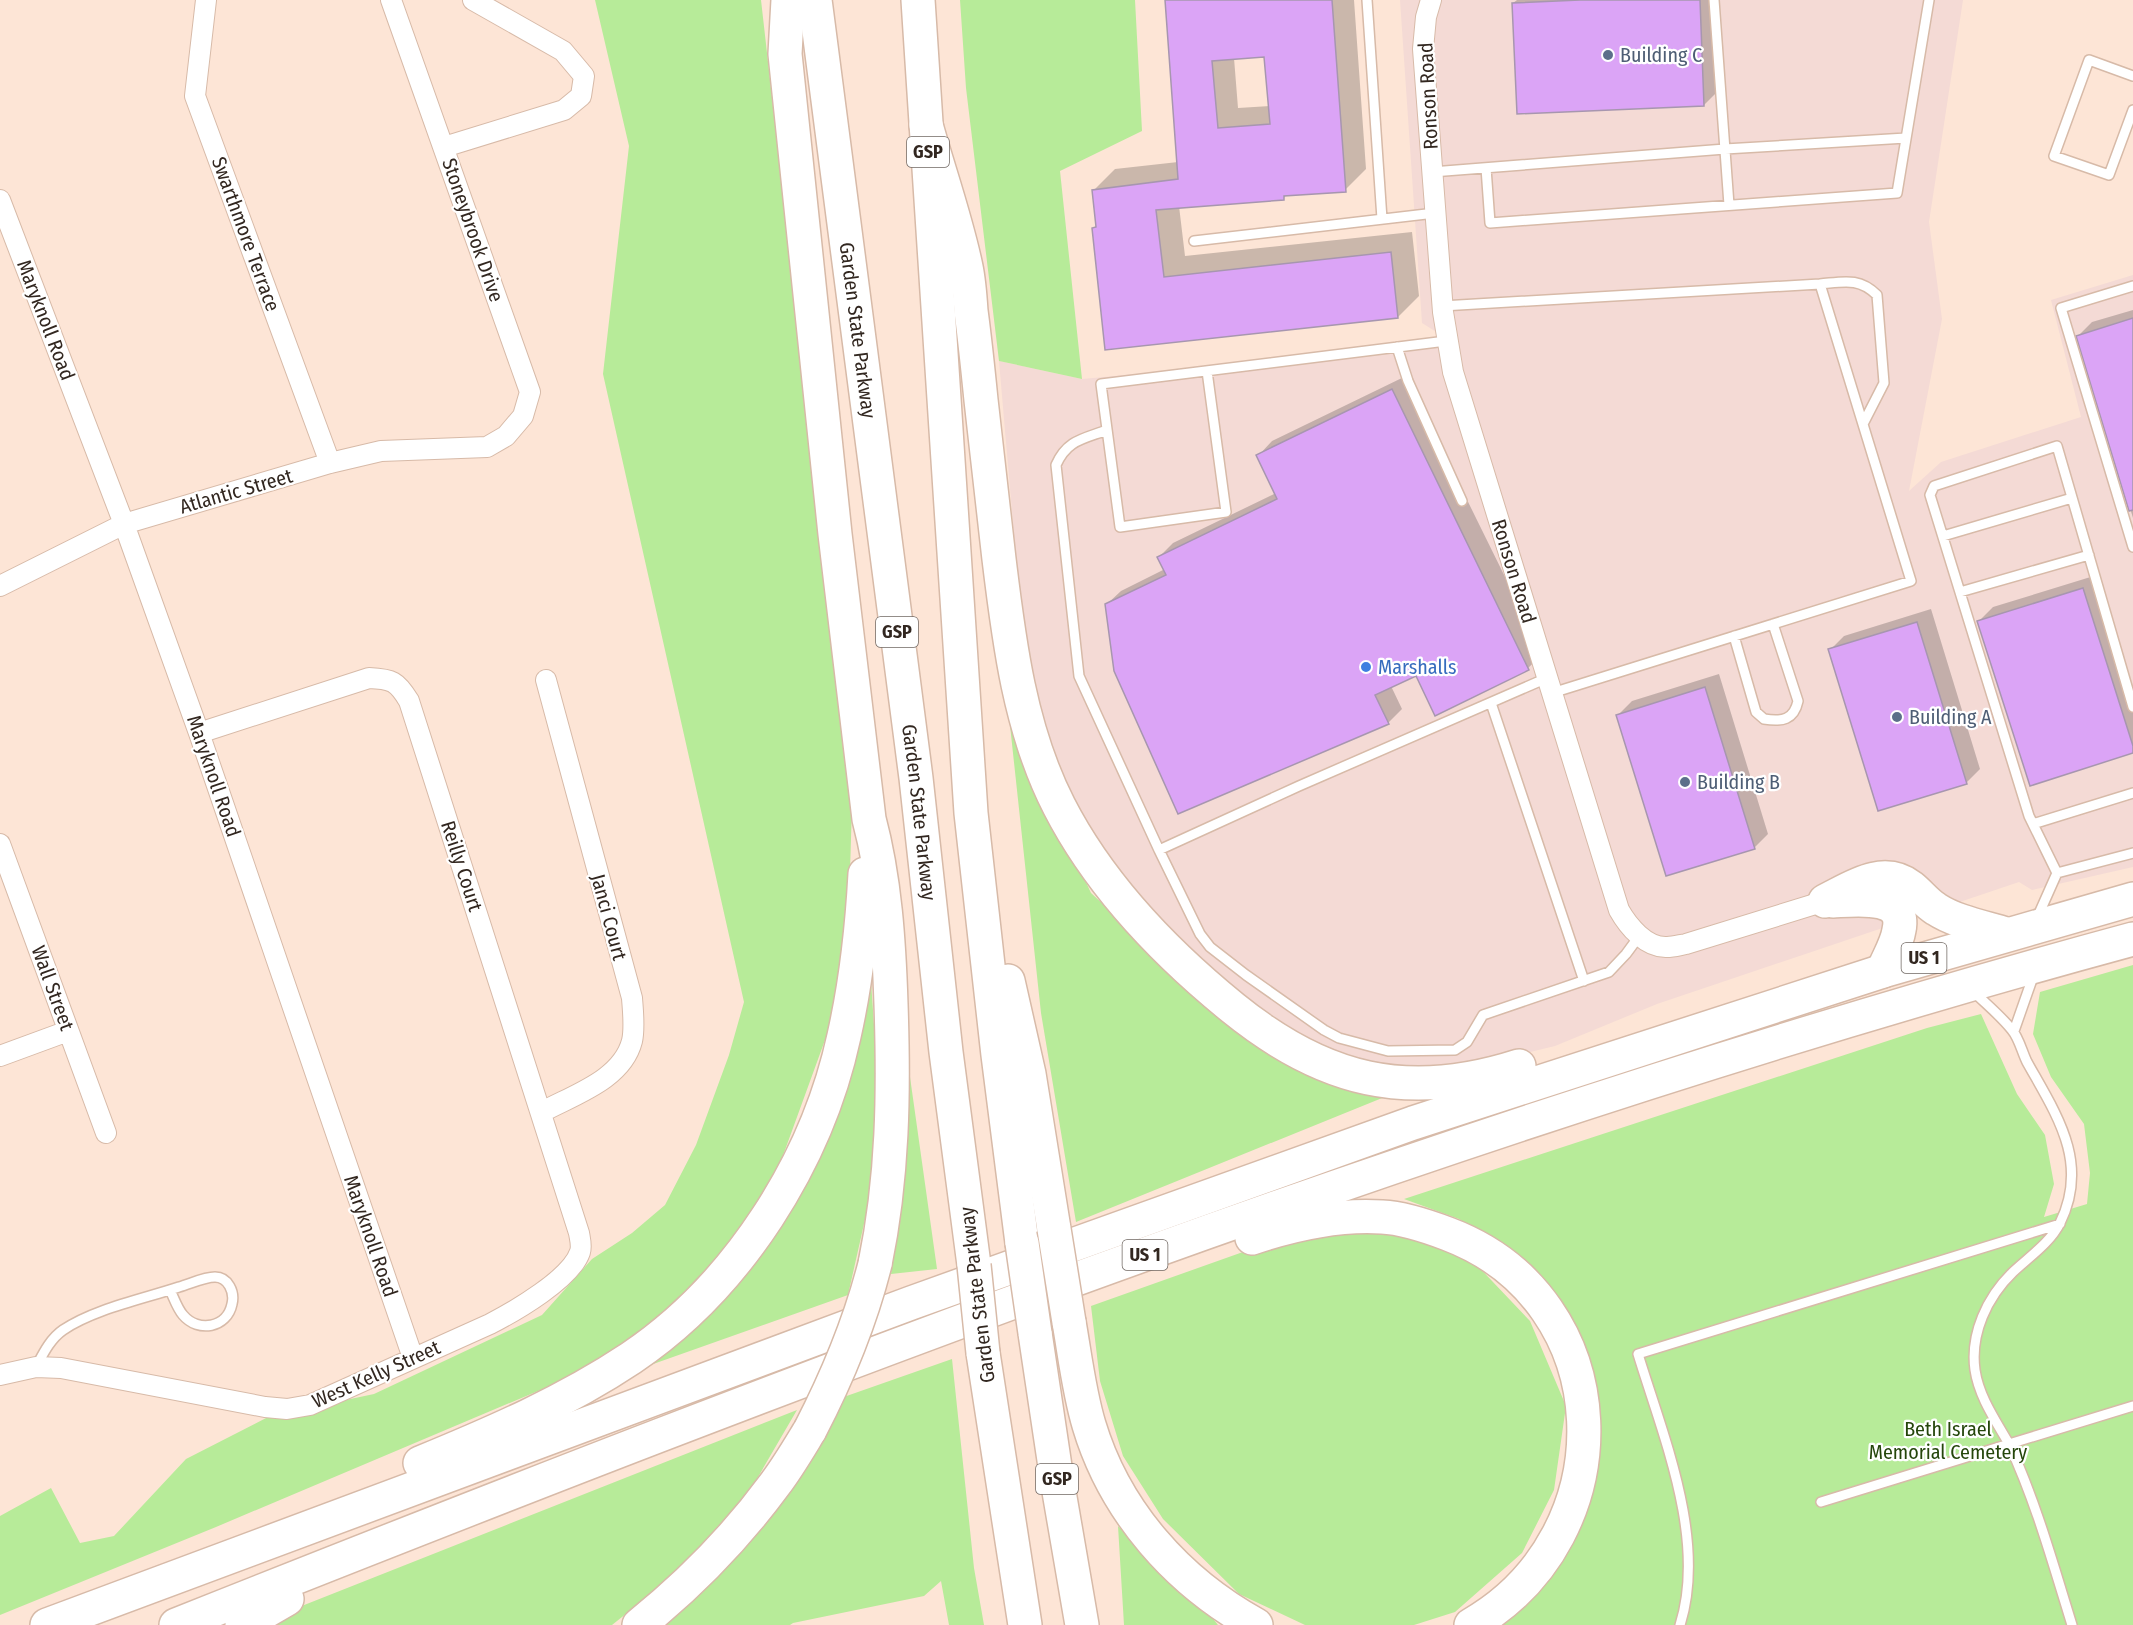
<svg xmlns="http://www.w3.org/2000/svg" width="2133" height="1625" font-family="'Fira Sans Condensed',sans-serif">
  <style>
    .commercial { fill: #f4dad5 }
    .green { fill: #b7eb99 }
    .shadow { fill: #0003; fill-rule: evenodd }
    .building { fill: #dba4f6; stroke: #a796af; stroke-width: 1.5; fill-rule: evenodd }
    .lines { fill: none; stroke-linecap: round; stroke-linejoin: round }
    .lane-casing { stroke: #d7baa8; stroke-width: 12 }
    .street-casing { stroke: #d7baa8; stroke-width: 22 }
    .highway-casing { stroke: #d7baa8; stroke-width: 36 }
    .lane { stroke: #fff; stroke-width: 9 }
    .street { stroke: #fff; stroke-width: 20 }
    .highway { stroke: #fff; stroke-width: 33 }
    .highway-bridge-casing { stroke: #d7baa8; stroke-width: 36; stroke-linecap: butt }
    .highway-bridge { stroke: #fff; stroke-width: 33 }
    .service-dot { fill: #5c6f8a; stroke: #fff; stroke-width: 2 }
    .shop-dot { fill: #3f7fe0; stroke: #fff; stroke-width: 2 }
    .labels { text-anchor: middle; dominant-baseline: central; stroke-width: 4.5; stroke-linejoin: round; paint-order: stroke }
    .shield { fill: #fff; stroke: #706863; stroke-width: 1.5 }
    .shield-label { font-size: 18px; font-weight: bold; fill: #322720 }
    .service-label { font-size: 20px; fill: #4e5e75; stroke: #fff; text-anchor: start }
    .street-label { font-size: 20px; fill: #322720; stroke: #fff }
    .shop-label { font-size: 20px; fill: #366cbe; stroke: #fff; text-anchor: start }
    .park-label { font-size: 20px; fill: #25460b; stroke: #fff }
  </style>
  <rect width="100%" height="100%" fill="#fde5d6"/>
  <path class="commercial" d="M 1400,0 L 1963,0 L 1929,222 L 1942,319 L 1909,491 L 1941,462 L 2081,417 L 2051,300 L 2133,275 L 2133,867 L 2032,890 L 2019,882 L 1657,1004 L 1555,1046 L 1446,1072 L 1356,1062 L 1297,1044 L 1227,988 L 1106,866 L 1065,794 L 1026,674 L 999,361 L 1082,379 L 1457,345 L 1422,323 Z"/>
  <path class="green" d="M 595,0 L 761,0 L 852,805 L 848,939 L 829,1029 L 769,1194 L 707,1277 L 624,1343 L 564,1380 L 216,1527 L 0,1615 L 0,1516 L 51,1488 L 80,1543 L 114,1536 L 186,1459 L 270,1416 L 374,1394 L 542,1315 L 592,1259 L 632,1233 L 665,1205 L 696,1145 L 729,1055 L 744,1002 L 603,374 L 629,146 Z
    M 960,0 L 1135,0 L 1142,131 L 1060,171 L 1082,379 L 999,361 L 966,88 Z
    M 1009,716 L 1091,893 L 1239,1030 L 1392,1094 L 1076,1222 L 1041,1013 Z
    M 2133,965 L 2133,1625 L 1495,1625 L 1513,1617 L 1579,1525 L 1586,1371 L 1561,1300 L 1524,1261 L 1459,1219 L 1404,1199 L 1927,1028 L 1981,1014 L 2017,1094 L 2045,1135 L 2054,1184 L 2044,1217 L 2087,1204 L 2090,1173 L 2084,1124 L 2051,1077 L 2033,1034 L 2040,992 Z
    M 870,967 L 877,1068 L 875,1175 L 848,1295 L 625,1374 L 803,1177 Z
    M 910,1077 L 937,1269 L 891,1274 L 901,1189 Z
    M 1385,1228 L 1474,1262 L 1530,1321 L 1566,1406 L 1554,1490 L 1522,1553 L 1455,1612 L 1414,1625 L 1305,1625 L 1239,1594 L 1163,1519 L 1123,1456 L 1100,1381 L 1091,1306 L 1257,1247 Z
    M 952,1359 L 974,1568 L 984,1625 L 949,1625 L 941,1581 L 924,1596 L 793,1623 L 790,1625 L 655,1625 L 838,1399 Z
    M 797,1410 L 737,1513 L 662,1585 L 612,1625 L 265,1625 L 284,1613 Z
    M 1118,1526 L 1202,1605 L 1218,1625 L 1124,1625 Z"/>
  <path class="shadow" d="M 1166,0 L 1354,0 L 1366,169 L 1345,190 L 1287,194 L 1283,199 L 1179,206 L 1185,256 L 1412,232 L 1419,296 L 1398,317 L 1107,348 L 1093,229 L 1097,225 L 1094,190 L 1115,169 L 1178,162 ZM 1266,56 L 1270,106 L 1238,108 L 1234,58 Z
    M 1517,0 L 1714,0 L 1718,91 L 1704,105 L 1513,3 Z
    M 2133,310 L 2133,518 L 2078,336 L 2092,322 Z
    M 1406,376 L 1543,654 L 1528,668 L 1436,714 L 1417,674 L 1391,686 L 1402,709 L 1388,723 L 1106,605 L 1121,591 L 1165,569 L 1159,557 L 1173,543 L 1276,493 L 1258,456 L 1272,441 Z
    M 2097,575 L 2133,689 L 2133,752 L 1979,621 L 1993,607 Z
    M 1931,609 L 1980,769 L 1966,783 L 1830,650 L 1844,636 Z
    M 1719,674 L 1768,834 L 1754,848 L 1618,715 L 1632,701 Z"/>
  <path class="building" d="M 1165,0 L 1332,0 L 1346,192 L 1284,196 L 1284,200 L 1156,210 L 1164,277 L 1391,252 L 1398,318 L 1105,350 L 1092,228 L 1096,227 L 1092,190 L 1178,179 ZM 1264,57 L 1270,124 L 1218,128 L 1212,61 Z
    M 1580,0 L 1700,0 L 1704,106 L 1517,114 L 1512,3 Z
    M 2133,318 L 2133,510 L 2129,511 L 2076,336 Z
    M 1392,389 L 1529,670 L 1435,716 L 1416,676 L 1375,695 L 1389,724 L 1178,814 L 1114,671 L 1105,604 L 1166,575 L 1157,557 L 1277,499 L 1256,455 Z
    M 2083,588 L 2133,746 L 2133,753 L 2030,786 L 1977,621 Z
    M 1917,622 L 1967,784 L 1878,811 L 1828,649 Z
    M 1705,687 L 1755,849 L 1666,876 L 1616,715 Z"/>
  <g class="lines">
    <g class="lane-casing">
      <path id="lane" d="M 1367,0 L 1382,219
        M 1714,0 L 1729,205
        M 2133,76 L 2089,60 L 2054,156 L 2109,175 L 2133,110
        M 1486,168 L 1490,223 L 1897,193 L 1929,0
        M 1432,172 L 1725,149 L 1906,138
        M 1194,241 L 1435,213
        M 1820,284 C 1843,282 1859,277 1877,295 L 1884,383 L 1863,424
        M 2133,286 L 2061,308 L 2133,547
        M 1442,306 L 1820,284 L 1911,581 L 1552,693
        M 1397,347 L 1408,381 L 1462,501
        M 1207,371 L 1226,512 L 1120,527 L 1101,384 L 1446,341
        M 1107,430 C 1083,439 1067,440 1056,465 L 1079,676 L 1159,850 L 1200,934 L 1210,947 L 1246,975 L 1324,1030 L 1339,1038 L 1388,1051 L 1455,1050 L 1467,1042 L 1483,1015 L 1609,972 L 1626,954 L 1640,935
        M 1943,536 L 2072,498
        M 1960,592 L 2089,555
        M 1734,636 L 1756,712 L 1764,719 C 1782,722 1794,720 1798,701 L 1773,624
        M 1491,703 L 1584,981
        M 2033,824 L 2133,793
        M 1159,850 L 1299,786 L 1547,678
        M 2057,873 L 2133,853
        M 2037,918 L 2057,873 L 2029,816 L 1930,495 L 1934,486 L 2057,446 L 2133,707
        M 1973,991 C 1986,1004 2001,1016 2012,1030 C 2019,1038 2022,1052 2027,1062 C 2056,1114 2090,1162 2060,1223 C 2050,1243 2029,1257 2013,1272 C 1987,1297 1970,1334 1975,1370 C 1979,1397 1996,1421 2009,1444 L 2133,1406
        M 2014,1031 L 2034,974
        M 36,1367 C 43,1354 50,1339 63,1330 C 94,1309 143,1299 179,1287 C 190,1284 204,1277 215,1277 C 228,1277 235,1292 232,1304 C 227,1328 198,1333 183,1315 C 177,1308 174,1298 170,1290
        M 1821,1502 L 2009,1444 C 2036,1502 2053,1564 2072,1625
        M 1680,1625 C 1707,1540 1663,1436 1638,1354 L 2060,1224"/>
    </g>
    <g class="street-casing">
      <path id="street" d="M 206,0 L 195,96 L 330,463
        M 1431,0 L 1426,17 L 1423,49 L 1443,312 L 1453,372 L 1619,910 C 1628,926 1646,948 1667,947 C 1673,947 1680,945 1686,944 L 1825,901
        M 444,147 L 564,110 L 581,96 L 584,76 L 563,51 L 473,0
        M 0,200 L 124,524 L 199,733 L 413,1358
        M 0,586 L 124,524 L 330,463 L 381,451 L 487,447 L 506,436 L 523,416 L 530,392 L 391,0
        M 0,844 L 106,1133
        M 0,1056 L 68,1031
        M 542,1112 C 573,1095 622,1080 632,1041 C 635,1028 633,1012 632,998 L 546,680
        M 0,1375 L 36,1367 L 61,1368 L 265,1407 L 287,1409 L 310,1405 L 490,1324 C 515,1311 571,1279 580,1252 C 582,1246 580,1239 579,1233 L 409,701 C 397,681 392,679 369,678 L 199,733"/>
    </g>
    <g class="highway-casing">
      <g id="highway">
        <path d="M 788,0 L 785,54 L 835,534 L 869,819 C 885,879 889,942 891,1004 C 894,1093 893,1177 875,1264"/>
        <path id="s1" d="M 815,0 L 916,778 L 946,1052 L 974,1265"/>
        <path d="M 918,0 L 971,813 L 998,1055 L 1022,1243"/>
        <path d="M 926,125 C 939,172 956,219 966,267 C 969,281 970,296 971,311 C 975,341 978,370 981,400 C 987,453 993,506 999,559 C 1009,642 1020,730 1059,806 C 1100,886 1164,952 1233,1008 C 1323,1081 1407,1102 1519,1066"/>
        <path d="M 1825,901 C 1851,888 1883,865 1911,887 C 1920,894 1926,903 1936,909 C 1956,922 1983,927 2006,934"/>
        <path d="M 1833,901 C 1855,900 1907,893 1899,930 C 1897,944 1888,958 1883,971"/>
        <path d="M 1008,981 L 1029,1074 L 1054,1229"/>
        <path d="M 1252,1238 C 1294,1224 1337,1214 1382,1217 C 1404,1218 1427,1226 1448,1234 C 1622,1300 1628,1535 1471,1625"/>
        <path d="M 1069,1322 C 1075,1356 1079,1392 1089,1425 C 1115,1512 1178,1582 1256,1625"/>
        <path d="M 1035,1333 L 1057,1480 L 1082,1625"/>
        <path d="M 983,1353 L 1025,1625"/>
        <path d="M 420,1463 C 493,1433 565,1402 631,1358 C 738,1286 817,1161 844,1036 C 856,983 862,929 865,874"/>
        <path d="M 47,1625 L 911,1303 L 1413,1123 L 1883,971 L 2133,899"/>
        <path d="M 176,1625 C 818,1370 1465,1120 2133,939"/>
        <path d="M 242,1625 L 287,1599"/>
        <path d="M 639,1625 C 690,1584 736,1537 775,1484 C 788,1467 799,1448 810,1430"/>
      </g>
    </g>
    <use href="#lane" class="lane"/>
    <use href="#street" class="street"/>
    <use href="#highway" class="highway"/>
    <g class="highway-bridge-casing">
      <path id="highway-bridge" d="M 1054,1229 L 1069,1322
        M 1022,1243 L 1035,1333
        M 974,1265 L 983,1353
        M 810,1430 C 838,1376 860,1323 875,1264"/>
    </g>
    <use href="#highway-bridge" class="highway-bridge"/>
  </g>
  <g class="service-dot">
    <circle cx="1608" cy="55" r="6"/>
    <circle cx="1897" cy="717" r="6"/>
    <circle cx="1685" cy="782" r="6"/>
  </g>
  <circle class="shop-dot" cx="1366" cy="667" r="6"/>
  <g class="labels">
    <g class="shield">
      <rect x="907" y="137" width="42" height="30" rx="4.5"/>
      <rect x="876" y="617" width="42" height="30" rx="4.5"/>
      <rect x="1901.5" y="943" width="45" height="30" rx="4.5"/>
      <rect x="1122.5" y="1240" width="45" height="30" rx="4.5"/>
      <rect x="1036" y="1464" width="42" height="30" rx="4.5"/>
    </g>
    <g class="shield-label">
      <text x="928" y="152">GSP</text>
      <text x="897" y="632">GSP</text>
      <text x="1924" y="958">US 1</text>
      <text x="1145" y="1255">US 1</text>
      <text x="1057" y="1479">GSP</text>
    </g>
    <g class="service-label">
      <text x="1620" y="55">Building C</text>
      <text x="1909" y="717">Building A</text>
      <text x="1697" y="782">Building B</text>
    </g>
    <g class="street-label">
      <text transform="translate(1428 96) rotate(-93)">Ronson Road</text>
      <text transform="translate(473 230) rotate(71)">Stoneybrook Drive</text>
      <text transform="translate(246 234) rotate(70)">Swarthmore Terrace</text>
      <text transform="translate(46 320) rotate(69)">Maryknoll Road</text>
      <text stroke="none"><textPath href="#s1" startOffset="333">Garden State Parkway</textPath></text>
      <text transform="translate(236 491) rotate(-16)">Atlantic Street</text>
      <text transform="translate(1514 571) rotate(73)">Ronson Road</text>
      <text transform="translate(214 776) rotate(71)">Maryknoll Road</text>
      <text stroke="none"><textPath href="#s1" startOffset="819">Garden State Parkway</textPath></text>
      <text transform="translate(462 866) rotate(72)">Reilly Court</text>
      <text transform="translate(609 917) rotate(75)">Janci Court</text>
      <text transform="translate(53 988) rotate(70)">Wall Street</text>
      <text transform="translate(371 1236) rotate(71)">Maryknoll Road</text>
      <text transform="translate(977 1295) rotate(-97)">Garden State Parkway</text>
      <text transform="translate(376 1374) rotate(-24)">West Kelly Street</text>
    </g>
    <g class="shop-label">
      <text x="1378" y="667">Marshalls</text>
    </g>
    <g class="park-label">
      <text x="1948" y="1429">Beth Israel<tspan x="1948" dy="23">Memorial Cemetery</tspan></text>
    </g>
  </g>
</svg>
